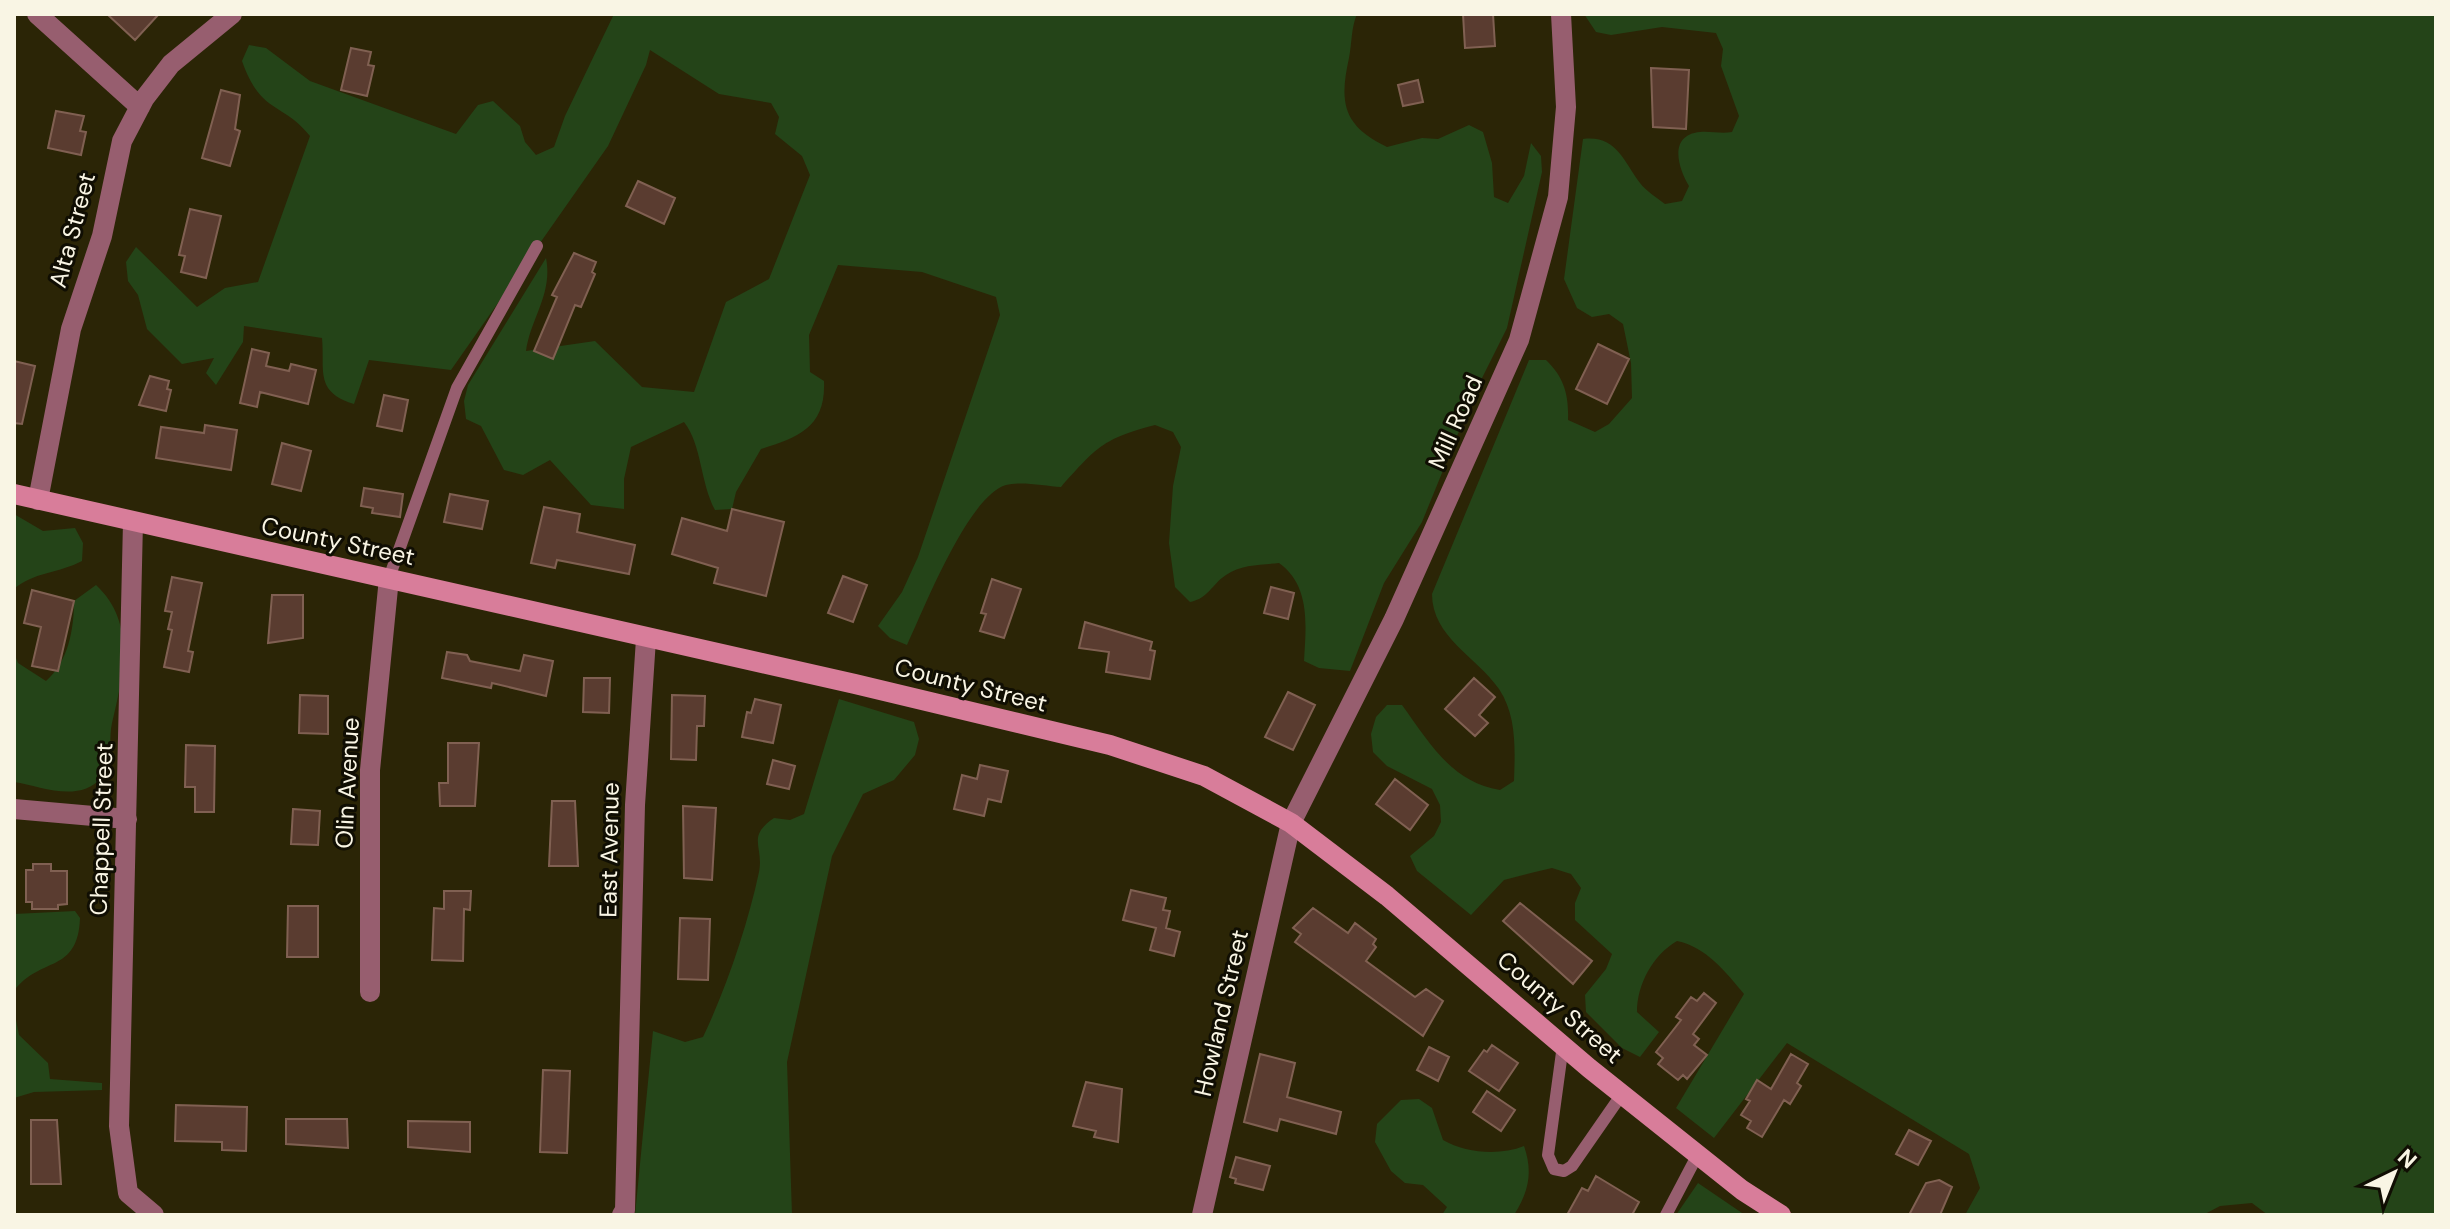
<svg xmlns="http://www.w3.org/2000/svg" width="2450" height="1229" font-family="'DM Sans',sans-serif">
  <style>
    .green { fill: #244418 }
    .building { fill: #5a3c30; stroke: #806052; stroke-width: 2 }
    .lines { fill: none; stroke-linecap: round; stroke-linejoin: round }
    .lane { stroke: #975e6f; stroke-width: 12 }
    .street { stroke: #975e6f; stroke-width: 20 }
    .secondary { stroke: #d87d9a; stroke-width: 20 }
    .labels { text-anchor: middle; dominant-baseline: central; stroke-width: 6; stroke-linejoin: round; paint-order: stroke }
    .street-label { font-size: 24px; fill: #f9f5e4; stroke: #100e03 }
  </style>
  <rect width="100%" height="100%" fill="#2b2506"/>
  <path class="green" d="M 614,14 L 1357,14 C 1351,28 1352,43 1349,58 C 1339,103 1343,126 1387,147 L 1422,138 L 1438,139 L 1469,125 L 1483,132 L 1492,163 L 1494,197 L 1508,203 L 1524,176 L 1531,143 L 1541,156 L 1542,172 L 1507,328 L 1475,392 L 1422,522 L 1384,583 L 1350,671 L 1319,668 L 1304,661 C 1306,626 1311,586 1279,563 C 1262,565 1241,564 1226,575 C 1211,585 1209,598 1190,602 L 1175,587 L 1169,543 L 1173,486 L 1181,447 L 1173,432 L 1155,425 C 1102,439 1097,447 1061,487 C 1045,486 1021,481 1006,485 C 968,496 924,609 907,645 L 890,638 L 878,626 L 902,592 L 918,557 L 1000,315 L 996,297 L 922,272 L 838,265 L 809,335 L 810,372 L 824,381 C 826,427 799,437 761,449 L 736,492 L 732,509 L 715,510 C 700,482 702,445 684,422 L 631,447 L 624,479 L 624,509 L 591,505 L 550,460 L 523,475 L 504,470 L 481,426 L 466,419 L 464,401 L 468,385 L 546,258 C 553,294 531,317 526,351 L 595,341 L 642,387 L 694,392 L 726,302 L 769,279 L 810,175 L 802,156 L 775,134 L 779,117 L 771,103 L 719,94 L 650,50 L 646,65 L 608,146 L 451,370 L 369,360 L 354,404 C 314,392 325,370 322,338 L 244,326 L 243,342 L 216,385 L 206,373 L 214,358 L 182,364 L 147,329 L 138,295 L 128,281 L 126,262 L 136,247 L 197,307 L 225,288 L 258,282 L 310,136 C 282,101 261,115 242,61 L 249,45 L 266,48 L 310,81 L 456,134 L 478,105 L 493,101 L 520,126 L 525,142 L 536,155 L 554,147 L 565,116 Z
    M 1584,14 L 2436,14 L 2436,1215 L 2268,1215 L 2252,1203 L 2220,1206 L 2203,1215 L 1965,1215 L 1980,1188 L 1969,1154 L 1787,1043 L 1714,1138 L 1676,1108 L 1744,994 C 1726,972 1706,947 1677,941 C 1653,955 1637,984 1637,1012 L 1659,1032 L 1640,1057 L 1622,1048 L 1586,1012 L 1585,995 L 1606,969 L 1612,954 L 1575,920 L 1575,903 L 1581,888 L 1571,874 L 1552,868 L 1535,872 L 1504,880 L 1471,915 L 1417,871 L 1410,856 L 1434,836 L 1441,822 L 1440,805 L 1432,789 L 1387,766 L 1373,752 L 1371,734 L 1376,717 L 1387,705 L 1402,705 C 1429,742 1451,782 1500,790 L 1514,781 C 1515,750 1517,716 1499,689 C 1477,657 1432,637 1432,594 L 1529,360 L 1546,360 C 1564,377 1569,395 1568,420 L 1595,432 L 1609,424 L 1632,398 L 1631,363 L 1623,324 L 1609,314 L 1592,317 L 1577,308 L 1564,279 L 1583,139 C 1616,135 1623,160 1640,183 C 1646,191 1657,198 1665,204 L 1682,201 L 1689,186 C 1678,168 1668,135 1700,132 C 1711,131 1721,134 1732,132 L 1739,116 L 1721,66 L 1723,49 L 1716,33 L 1662,27 L 1611,35 L 1596,32 Z
    M 14,514 L 43,531 L 75,528 L 83,543 L 82,561 C 60,573 33,572 14,589 Z
    M 96,585 C 137,623 123,676 112,723 C 108,741 114,762 102,777 C 79,804 41,786 14,782 L 14,653 L 18,663 L 46,681 C 68,662 74,630 74,601 Z
    M 839,699 L 914,722 L 919,739 L 915,755 L 894,780 L 863,794 L 832,856 L 787,1062 L 792,1215 L 635,1215 L 653,1031 L 685,1042 L 703,1037 C 726,989 748,924 759,872 C 764,846 746,837 774,818 L 790,820 L 804,814 Z
    M 75,911 L 80,918 C 78,974 40,956 14,991 L 14,914 Z
    M 14,1010 L 19,1035 L 48,1063 L 50,1079 L 102,1083 L 102,1090 L 34,1092 L 14,1098 Z
    M 1419,1099 L 1432,1108 L 1443,1140 C 1466,1153 1499,1156 1524,1146 C 1533,1172 1529,1191 1514,1215 L 1442,1215 L 1447,1207 L 1423,1185 L 1405,1183 L 1391,1171 L 1375,1142 L 1377,1124 L 1401,1100 Z
    M 1698,1183 L 1745,1215 L 1676,1215 Z"/>
  <path class="building" d="M 107,14 L 159,14 L 135,40 Z
    M 1463,14 L 1493,14 L 1495,46 L 1465,48 Z
    M 351,48 L 371,52 L 368,65 L 374,66 L 367,96 L 341,90 Z
    M 1651,68 L 1689,70 L 1686,129 L 1653,127 Z
    M 1418,80 L 1423,102 L 1403,106 L 1398,85 Z
    M 221,90 L 240,95 L 235,129 L 240,131 L 230,166 L 202,158 Z
    M 56,111 L 84,116 L 80,131 L 86,132 L 81,155 L 48,148 Z
    M 638,181 L 675,198 L 664,224 L 626,206 Z
    M 190,209 L 221,216 L 206,278 L 181,272 L 185,256 L 179,255 Z
    M 574,253 L 596,262 L 592,272 L 595,274 L 581,307 L 575,305 L 553,359 L 534,351 L 557,297 L 552,295 Z
    M 1598,344 L 1629,359 L 1607,404 L 1576,389 Z
    M 252,349 L 269,353 L 266,366 L 289,371 L 291,364 L 316,370 L 308,404 L 260,392 L 257,407 L 240,403 Z
    M 14,361 L 35,366 L 22,424 L 14,423 Z
    M 150,376 L 169,381 L 167,389 L 171,390 L 166,411 L 139,405 Z
    M 384,395 L 408,400 L 402,431 L 377,426 Z
    M 205,425 L 237,430 L 231,470 L 156,458 L 161,427 L 204,433 Z
    M 282,443 L 311,451 L 301,491 L 272,484 Z
    M 364,488 L 403,494 L 400,517 L 372,513 L 373,508 L 361,506 Z
    M 450,494 L 488,501 L 482,529 L 444,522 Z
    M 544,507 L 580,514 L 577,532 L 635,545 L 629,574 L 557,560 L 555,568 L 531,563 Z
    M 732,509 L 784,522 L 766,596 L 714,583 L 718,568 L 672,554 L 682,518 L 727,531 Z
    M 843,576 L 867,585 L 853,622 L 828,613 Z
    M 172,577 L 202,583 L 188,651 L 193,652 L 189,672 L 164,667 L 172,630 L 168,629 L 172,612 L 165,611 Z
    M 992,579 L 1021,589 L 1004,638 L 980,631 L 986,614 L 981,613 Z
    M 1271,587 L 1294,593 L 1288,619 L 1264,613 Z
    M 32,590 L 74,601 L 58,671 L 32,666 L 41,627 L 24,623 Z
    M 272,595 L 303,595 L 303,638 L 268,643 Z
    M 1085,622 L 1152,642 L 1150,650 L 1155,651 L 1150,679 L 1106,672 L 1109,652 L 1079,648 Z
    M 447,652 L 467,655 L 470,661 L 520,671 L 524,655 L 553,661 L 546,696 L 492,683 L 491,688 L 442,678 Z
    M 584,678 L 610,678 L 609,713 L 583,712 Z
    M 1474,678 L 1495,697 L 1479,715 L 1488,723 L 1475,736 L 1445,709 Z
    M 1288,692 L 1315,705 L 1293,750 L 1265,737 Z
    M 300,695 L 328,696 L 328,734 L 299,733 Z
    M 672,695 L 705,696 L 704,726 L 697,726 L 696,760 L 671,759 Z
    M 755,699 L 781,705 L 773,743 L 742,737 L 747,712 L 751,713 Z
    M 448,743 L 479,743 L 475,806 L 440,806 L 439,783 L 448,783 Z
    M 186,745 L 215,746 L 214,812 L 195,812 L 195,787 L 185,787 Z
    M 773,760 L 795,766 L 789,789 L 767,784 Z
    M 980,765 L 1008,771 L 1001,802 L 988,799 L 984,816 L 954,809 L 962,775 L 977,779 Z
    M 1395,779 L 1428,805 L 1410,830 L 1376,804 Z
    M 552,801 L 575,801 L 578,866 L 549,866 Z
    M 683,806 L 716,808 L 712,880 L 684,878 Z
    M 293,809 L 320,811 L 318,845 L 291,844 Z
    M 33,864 L 51,864 L 51,871 L 67,871 L 67,904 L 58,905 L 58,909 L 32,909 L 32,902 L 26,902 L 26,870 L 33,870 Z
    M 1131,890 L 1166,898 L 1163,910 L 1170,911 L 1166,928 L 1180,932 L 1174,956 L 1150,950 L 1156,928 L 1123,920 Z
    M 444,891 L 471,891 L 470,910 L 464,909 L 463,961 L 432,960 L 434,908 L 444,909 Z
    M 1520,903 L 1592,961 L 1573,984 L 1503,921 Z
    M 288,906 L 318,906 L 318,957 L 287,957 Z
    M 1313,908 L 1348,933 L 1355,923 L 1376,939 L 1373,944 L 1376,947 L 1366,961 L 1415,997 L 1426,989 L 1443,1001 L 1423,1036 L 1295,942 L 1301,934 L 1293,928 Z
    M 680,918 L 710,919 L 708,980 L 678,979 Z
    M 1704,993 L 1716,1003 L 1693,1034 L 1699,1039 L 1694,1045 L 1707,1055 L 1687,1079 L 1683,1075 L 1678,1080 L 1658,1064 L 1663,1058 L 1656,1052 L 1681,1020 L 1676,1017 L 1691,997 L 1697,1001 Z
    M 1492,1045 L 1518,1063 L 1499,1091 L 1469,1071 L 1484,1050 L 1487,1052 Z
    M 1429,1047 L 1449,1057 L 1438,1081 L 1417,1070 Z
    M 1260,1054 L 1295,1063 L 1287,1097 L 1341,1112 L 1336,1134 L 1280,1119 L 1277,1131 L 1244,1122 Z
    M 1791,1054 L 1808,1064 L 1797,1083 L 1801,1086 L 1790,1104 L 1784,1100 L 1762,1137 L 1747,1128 L 1751,1121 L 1741,1115 L 1750,1101 L 1746,1099 L 1757,1080 L 1771,1089 Z
    M 543,1070 L 570,1071 L 567,1153 L 540,1152 Z
    M 1086,1082 L 1122,1089 L 1118,1142 L 1094,1137 L 1096,1131 L 1073,1126 Z
    M 1487,1091 L 1515,1110 L 1501,1131 L 1473,1112 Z
    M 176,1105 L 247,1107 L 246,1151 L 222,1150 L 222,1142 L 175,1141 Z
    M 286,1119 L 347,1119 L 348,1148 L 286,1144 Z
    M 31,1120 L 57,1120 L 61,1184 L 31,1184 Z
    M 408,1121 L 470,1122 L 470,1152 L 408,1147 Z
    M 1909,1130 L 1931,1141 L 1918,1165 L 1896,1154 Z
    M 1236,1157 L 1270,1166 L 1263,1190 L 1235,1183 L 1236,1179 L 1230,1177 Z
    M 1596,1176 L 1639,1202 L 1632,1215 L 1567,1215 L 1582,1188 L 1588,1191 Z
    M 1939,1180 L 1952,1187 L 1940,1215 L 1909,1215 L 1926,1183 Z"/>
  <g class="lines">
    <path class="lane" d="M 389,578 L 457,388 L 537,246
      M 1563,1045 L 1548,1155 L 1554,1169 L 1564,1171 L 1572,1166 L 1622,1094
      M 1666,1215 L 1698,1154"/>
    <path class="street" d="M 37,14 L 140,107
      M 38,500 L 71,329 L 102,236 L 122,141 L 144,99 L 171,64 L 232,14
      M 133,522 L 119,1126 L 128,1193 L 154,1215
      M 14,809 L 127,819
      M 370,992 L 370,770 L 389,578
      M 622,1215 L 625,1210 L 635,805 L 646,639
      M 1202,1215 L 1291,823 L 1394,619 L 1519,340 L 1558,197 L 1566,107 L 1561,14"/>
    <path class="secondary" d="M 14,494 L 855,684 L 1110,745 L 1204,776 L 1291,823 L 1387,896 L 1589,1068 L 1742,1190 L 1781,1215"/>
  </g>
  <g class="labels">
    <g class="street-label">
      <text transform="translate(72 230) rotate(-75)">Alta Street</text>
      <text transform="translate(1455 422) rotate(-66)">Mill Road</text>
      <text transform="translate(338 541) rotate(12)">County Street</text>
      <text transform="translate(971 685) rotate(14)">County Street</text>
      <text transform="translate(347 783) rotate(-87)">Olin Avenue</text>
      <text transform="translate(101 829) rotate(-88)">Chappell Street</text>
      <text transform="translate(609 850) rotate(-89)">East Avenue</text>
      <text transform="translate(1560 1007) rotate(41)">County Street</text>
      <text transform="translate(1221 1013) rotate(-77)">Howland Street</text>
    </g>
  </g>
  <rect width="2450" height="1229" fill="none" stroke="#f9f5e4" stroke-width="32"/>
  <g transform="translate(2394 1173) rotate(43)" stroke="#100e03" stroke-width="6" paint-order="stroke">
  <path d="M0-6L14 30L0 20L-14 30Z" fill="#f9f5e4"/>
  <text y="-12" font-size="22" font-weight="bold" text-anchor="middle" fill="#f9f5e4">N</text>
  </g>
</svg>
